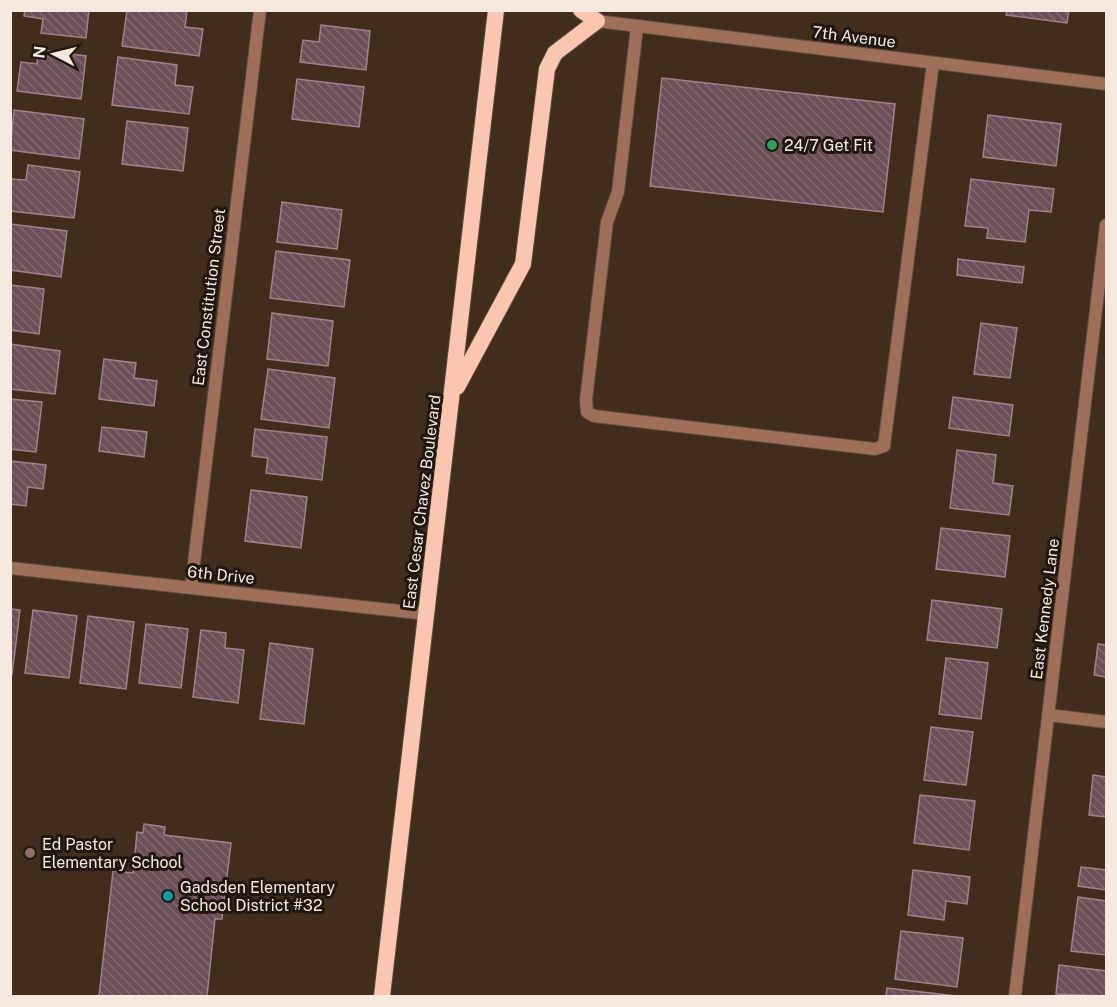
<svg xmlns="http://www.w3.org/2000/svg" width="1117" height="1007" font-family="'Public Sans',sans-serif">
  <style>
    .building { fill: url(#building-back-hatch); stroke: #a08189; stroke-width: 1.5 }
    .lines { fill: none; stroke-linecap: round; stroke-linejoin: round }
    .service-casing { stroke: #5d4b3b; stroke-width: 14 }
    .minor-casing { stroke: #5d4b3b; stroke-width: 14 }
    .trunk-casing { stroke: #5d4b3b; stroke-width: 18 }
    .service { stroke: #9f6f59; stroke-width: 12 }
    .minor { stroke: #9f6f59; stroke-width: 12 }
    .trunk { stroke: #fac6b0; stroke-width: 16 }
    .leisure-dot { fill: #2e9e5b; stroke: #201710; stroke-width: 2 }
    .education-dot { fill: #8d6e63; stroke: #201710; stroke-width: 2 }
    .culture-dot { fill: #0f9aa8; stroke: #201710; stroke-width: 2 }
    .labels { text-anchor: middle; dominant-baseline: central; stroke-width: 6; stroke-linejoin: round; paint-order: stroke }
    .street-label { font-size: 16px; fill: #f5e8de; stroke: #201710 }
    .poi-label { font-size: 16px; fill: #f5e8de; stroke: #201710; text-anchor: start }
  </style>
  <defs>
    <pattern id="building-back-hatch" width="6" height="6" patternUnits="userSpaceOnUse" patternTransform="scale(1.5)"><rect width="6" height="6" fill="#6b4f57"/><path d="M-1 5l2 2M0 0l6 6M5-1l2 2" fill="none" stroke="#81686f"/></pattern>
  </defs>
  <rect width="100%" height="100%" fill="#402d1c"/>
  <path class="building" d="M 25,10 L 89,10 L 86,38 L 41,33 L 43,19 L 24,16 Z
    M 127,10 L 187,10 L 185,27 L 203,29 L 199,56 L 122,46 Z
    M 1007,10 L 1069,10 L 1067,23 L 1006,15 Z
    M 321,25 L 370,31 L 366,70 L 300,62 L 303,40 L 319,42 Z
    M 39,50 L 86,56 L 81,99 L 17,91 L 21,62 L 37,64 Z
    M 118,57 L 177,65 L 175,85 L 193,87 L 189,114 L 112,105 Z
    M 662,78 L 895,104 L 883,212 L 650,186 Z
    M 297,79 L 364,87 L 359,127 L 292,119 Z
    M 14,110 L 84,119 L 79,159 L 10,150 Z
    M 988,115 L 1061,124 L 1056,166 L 983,157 Z
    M 127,121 L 188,128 L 183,171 L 122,164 Z
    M 28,165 L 80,172 L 74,218 L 10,211 L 10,179 L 26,180 Z
    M 971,179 L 1054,189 L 1051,212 L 1029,210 L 1025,242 L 987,238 L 988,228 L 965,226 Z
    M 282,202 L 342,210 L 337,249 L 277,242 Z
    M 10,224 L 67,231 L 61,277 L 10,270 Z
    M 276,251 L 350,260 L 344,307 L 270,298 Z
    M 958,259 L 1024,267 L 1022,283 L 957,275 Z
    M 10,285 L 44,289 L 39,334 L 10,330 Z
    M 272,313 L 333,321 L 328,366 L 267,359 Z
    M 981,323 L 1017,328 L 1010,378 L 974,374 Z
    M 10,344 L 60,351 L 55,394 L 10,389 Z
    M 104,359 L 136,363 L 134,378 L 157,381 L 154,406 L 99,399 Z
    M 268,369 L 335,378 L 329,428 L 261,419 Z
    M 953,397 L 1013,405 L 1009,436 L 949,428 Z
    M 10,399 L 42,402 L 36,452 L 10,449 Z
    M 102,427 L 147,432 L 144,457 L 99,451 Z
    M 255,429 L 327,437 L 322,480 L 266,473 L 268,458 L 252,456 Z
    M 957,450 L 996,455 L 993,483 L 1013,486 L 1009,515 L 950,508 Z
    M 10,461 L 46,465 L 43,489 L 28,487 L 26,506 L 10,504 Z
    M 251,490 L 307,497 L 301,548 L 245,541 Z
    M 941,528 L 1010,536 L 1005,577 L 936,569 Z
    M 932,600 L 1002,609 L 997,648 L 927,640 Z
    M 10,609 L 20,610 L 12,675 L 10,675 Z
    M 33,610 L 77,616 L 69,678 L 25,673 Z
    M 88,616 L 134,622 L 126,689 L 80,683 Z
    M 146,624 L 188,629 L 181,688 L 139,683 Z
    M 201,630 L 226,633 L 225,648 L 244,650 L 238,703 L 193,697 Z
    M 270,643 L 313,649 L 304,724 L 260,719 Z
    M 1098,644 L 1106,645 L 1106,677 L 1094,675 Z
    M 946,658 L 988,663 L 981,719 L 939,714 Z
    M 931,727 L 973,732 L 966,785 L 924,780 Z
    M 1093,775 L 1106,777 L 1106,817 L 1089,815 Z
    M 920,795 L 975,801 L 969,850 L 914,843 Z
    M 144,824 L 165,827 L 164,835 L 231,843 L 222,919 L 215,919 L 207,996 L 99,996 L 113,871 L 133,873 L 137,832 L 143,833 Z
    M 1081,867 L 1106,870 L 1106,890 L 1078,886 Z
    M 913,870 L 970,877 L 967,904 L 946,901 L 944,920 L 908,915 Z
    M 1078,897 L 1106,901 L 1106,955 L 1071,951 Z
    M 901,931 L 963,938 L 957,987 L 895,979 Z
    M 1059,965 L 1106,971 L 1106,996 L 1056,994 Z
    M 887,988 L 957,996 L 886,996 Z"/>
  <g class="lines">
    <g class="service-casing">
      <path id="service" d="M 637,27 L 618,192 L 607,222 L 586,400 L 587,412 L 594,416 L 875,449 L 884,446 L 933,63"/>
    </g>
    <g class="minor-casing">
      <path id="minor" d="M 597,21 L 1106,84
        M 10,568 L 427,614
        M 191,588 L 260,10
        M 1049,715 L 1106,722
        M 1015,996 L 1106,225"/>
    </g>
    <g class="trunk-casing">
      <path id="trunk" d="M 457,387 L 523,264 L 547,69 L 555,53 L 597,21 L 581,10
        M 382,996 L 496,10"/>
    </g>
    <use href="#service" class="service"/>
    <use href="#minor" class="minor"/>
    <use href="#trunk" class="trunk"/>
  </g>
  <circle class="leisure-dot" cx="772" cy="145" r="6"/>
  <circle class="education-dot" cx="30" cy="853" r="6"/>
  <circle class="culture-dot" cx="168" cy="896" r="6"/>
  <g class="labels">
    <g class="street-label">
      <text transform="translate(854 37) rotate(7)">7th Avenue</text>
      <text transform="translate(209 297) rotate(-83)">East Constitution Street</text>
      <text transform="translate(422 502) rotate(-83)">East Cesar Chavez Boulevard</text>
      <text transform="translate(221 575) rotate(6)">6th Drive</text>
      <text transform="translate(1045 609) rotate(-83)">East Kennedy Lane</text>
    </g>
    <g class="poi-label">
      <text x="784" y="145">24/7 Get Fit</text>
      <text x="42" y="844">Ed Pastor<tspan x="42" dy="18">Elementary School</tspan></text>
      <text x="180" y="887">Gadsden Elementary<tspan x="180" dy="18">School District #32</tspan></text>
    </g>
  </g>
  <rect width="1117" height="1007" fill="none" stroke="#f5e8de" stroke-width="24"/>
  <g transform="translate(54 54) rotate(277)" stroke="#201710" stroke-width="4.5" paint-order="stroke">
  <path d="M0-4.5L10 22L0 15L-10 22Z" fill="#f5e8de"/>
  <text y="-9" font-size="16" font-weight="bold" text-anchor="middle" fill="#f5e8de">N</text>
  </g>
</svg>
